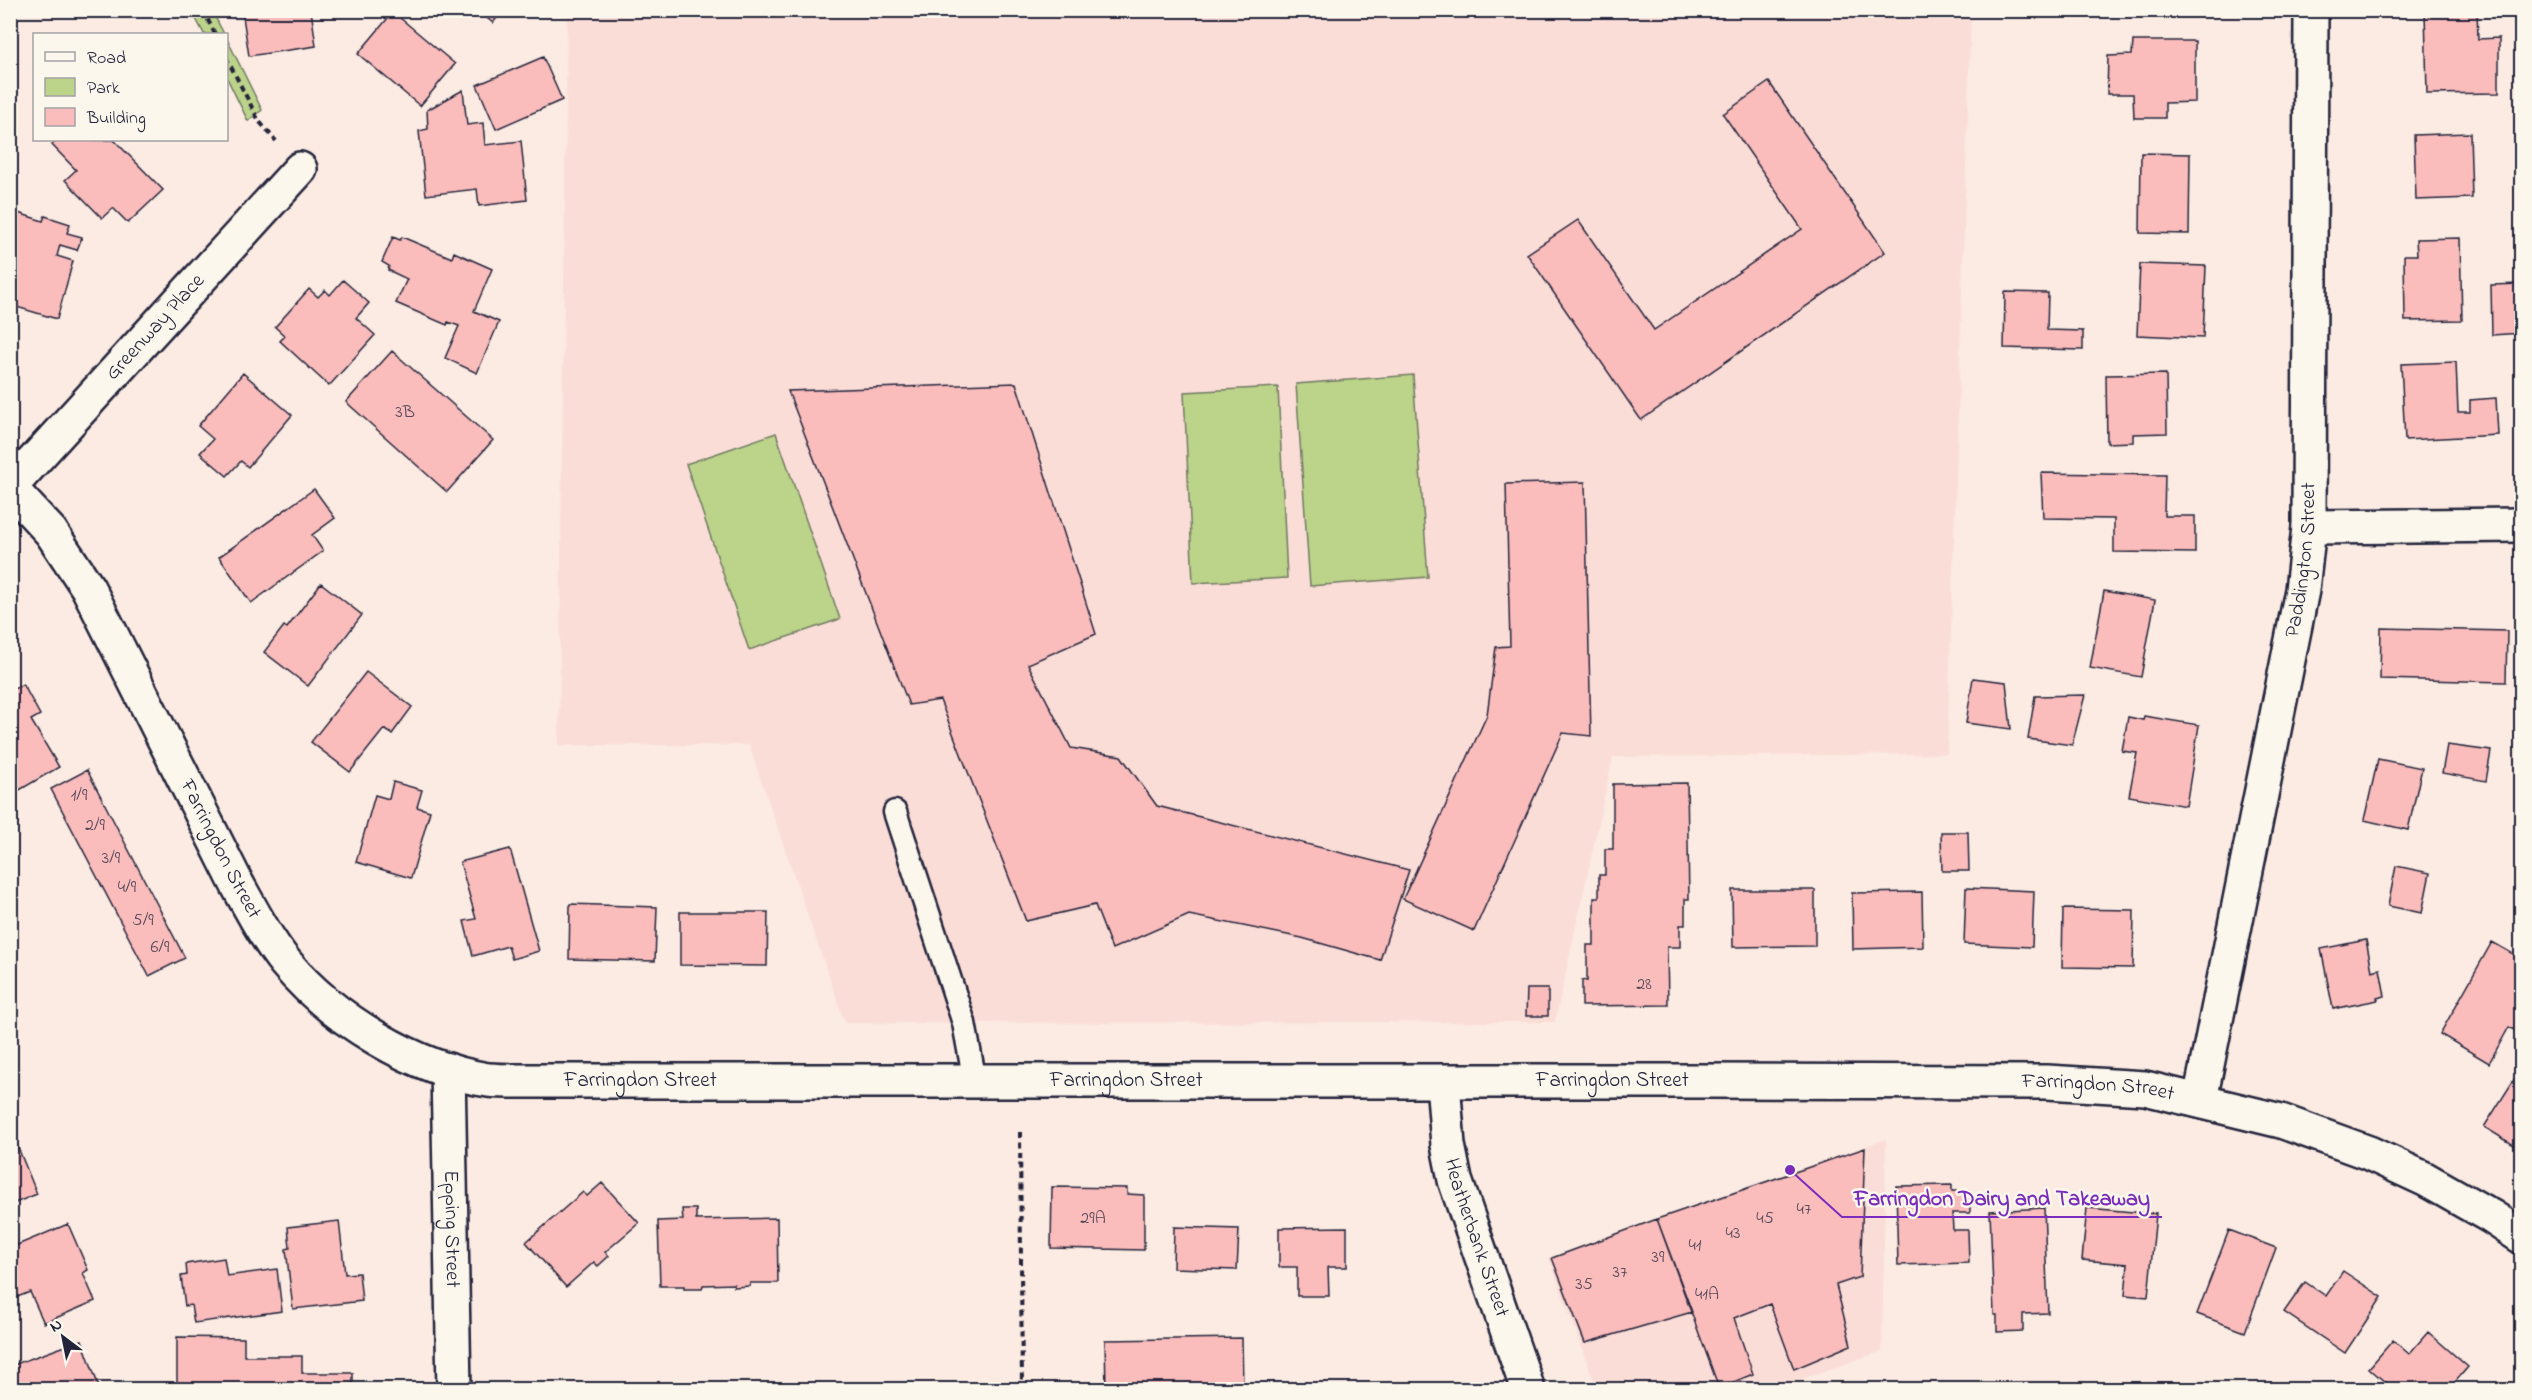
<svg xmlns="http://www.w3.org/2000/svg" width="2532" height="1400" font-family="'Indie Flower',sans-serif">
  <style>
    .built { fill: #fbddd7 }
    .green { fill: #bcd38a; stroke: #6f7a62; stroke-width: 1.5 }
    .building { fill: #fabdbc; stroke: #22223b; stroke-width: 1.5 }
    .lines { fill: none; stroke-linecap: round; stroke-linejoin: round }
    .service-casing { stroke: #22223b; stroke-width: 27 }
    .minor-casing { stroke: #22223b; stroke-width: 38 }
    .path { stroke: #22223b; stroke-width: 4; stroke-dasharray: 6 4.5; stroke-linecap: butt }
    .service { stroke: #fbf7ec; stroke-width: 22 }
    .minor { stroke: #fbf7ec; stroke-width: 33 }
    .labels { text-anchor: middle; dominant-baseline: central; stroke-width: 5; stroke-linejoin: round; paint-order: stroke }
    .number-label { font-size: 18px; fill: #58495b }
    .street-label { font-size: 21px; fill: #22223b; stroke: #fbf7ec }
    .leader { fill: none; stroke: #7b2cbf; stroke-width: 2 }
    .callout-dot { fill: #7b2cbf; stroke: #fbf7ec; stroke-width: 2 }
    .callout-label { font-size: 22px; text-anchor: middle; font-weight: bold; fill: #7b2cbf; stroke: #fbf7ec; stroke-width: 5; stroke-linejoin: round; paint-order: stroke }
  </style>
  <rect width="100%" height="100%" fill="#fbebe2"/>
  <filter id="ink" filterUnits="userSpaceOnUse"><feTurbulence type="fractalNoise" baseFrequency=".0167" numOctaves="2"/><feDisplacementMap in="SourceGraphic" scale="12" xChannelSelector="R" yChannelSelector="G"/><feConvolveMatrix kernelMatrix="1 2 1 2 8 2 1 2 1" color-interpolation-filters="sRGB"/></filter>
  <g filter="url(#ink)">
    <path class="built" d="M 567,11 L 1971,11 L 1947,754 L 1613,757 L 1555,1022 L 845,1023 L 749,745 L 559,745 Z
      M 1886,1139 L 1882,1351 L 1773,1389 L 1597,1389 L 1549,1258 Z"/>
    <path class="green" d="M 192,11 L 212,11 L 224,34 L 204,34 Z
      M 227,39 L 262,110 L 248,121 L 227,78 Z
      M 1413,375 L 1428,577 L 1310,586 L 1296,384 Z
      M 1278,387 L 1287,578 L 1193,583 L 1184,392 Z
      M 776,433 L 840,619 L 749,650 L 686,464 Z"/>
    <path class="building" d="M 242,10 L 311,10 L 316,46 L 249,56 Z
      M 477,10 L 503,10 L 493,23 Z
      M 2425,10 L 2477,10 L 2478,39 L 2499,38 L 2499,93 L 2427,94 Z
      M 393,12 L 455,64 L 420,106 L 358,54 Z
      M 2133,41 L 2195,41 L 2195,102 L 2165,103 L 2165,118 L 2134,118 L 2133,94 L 2107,94 L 2108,56 L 2132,55 Z
      M 543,57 L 562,100 L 496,129 L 477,85 Z
      M 1769,82 L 1885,252 L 1641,420 L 1527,254 L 1578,220 L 1654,330 L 1802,229 L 1723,114 Z
      M 463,90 L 467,125 L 483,123 L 485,145 L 521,141 L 527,200 L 479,206 L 477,189 L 426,195 L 419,131 L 428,129 L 427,110 Z
      M 2470,133 L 2472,198 L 2416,200 L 2414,135 Z
      M 57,140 L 114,140 L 163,190 L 128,223 L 113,208 L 102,218 L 65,180 L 76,170 L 52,145 Z
      M 2141,153 L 2190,154 L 2189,234 L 2140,233 Z
      M 12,211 L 43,221 L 45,216 L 70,224 L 67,233 L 82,237 L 77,250 L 60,245 L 57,256 L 73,261 L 57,319 L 10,305 Z
      M 393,237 L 400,240 L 402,237 L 452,258 L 454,252 L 492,269 L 474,311 L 499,322 L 477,373 L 445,358 L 459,326 L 448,322 L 447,325 L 396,303 L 407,279 L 388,270 L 389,266 L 382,262 Z
      M 2460,238 L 2462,320 L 2405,321 L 2404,255 L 2417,255 L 2416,239 Z
      M 2140,264 L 2206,266 L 2203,338 L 2137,335 Z
      M 343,280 L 369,303 L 356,318 L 375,335 L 329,386 L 280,341 L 285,336 L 275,327 L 309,289 L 318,297 L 325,290 L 330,295 Z
      M 2522,284 L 2522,333 L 2492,335 L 2491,285 Z
      M 2005,292 L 2048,293 L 2047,330 L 2083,331 L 2083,350 L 2004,348 Z
      M 392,351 L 493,440 L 447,492 L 346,402 Z
      M 2456,362 L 2458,412 L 2470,412 L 2470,400 L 2496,398 L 2498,435 L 2405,440 L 2401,364 Z
      M 243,373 L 292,415 L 248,467 L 241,461 L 227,476 L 200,453 L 213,439 L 198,426 Z
      M 2166,374 L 2167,433 L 2133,434 L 2133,442 L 2107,443 L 2106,375 Z
      M 1016,383 L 1096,634 L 1028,664 L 1071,748 L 1121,756 L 1157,806 L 1409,870 L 1380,960 L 1302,938 L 1189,915 L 1112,949 L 1095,905 L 1026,921 L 940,700 L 909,705 L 788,391 Z
      M 2041,473 L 2165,475 L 2164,516 L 2195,516 L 2195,553 L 2114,552 L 2114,519 L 2043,518 Z
      M 1585,482 L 1591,736 L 1563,733 L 1474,931 L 1403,899 L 1487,715 L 1496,647 L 1510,646 L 1506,484 Z
      M 314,489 L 335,518 L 312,535 L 323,551 L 251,603 L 219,557 Z
      M 321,583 L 362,615 L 308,686 L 264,652 L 284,626 L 287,628 Z
      M 2104,591 L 2155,600 L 2141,677 L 2090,668 Z
      M 2381,628 L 2507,631 L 2506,682 L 2380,679 Z
      M 366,672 L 412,707 L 392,734 L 384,729 L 350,772 L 311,742 Z
      M 1973,678 L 2006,682 L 2011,729 L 1966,723 Z
      M 23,684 L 40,715 L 31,720 L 59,767 L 11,795 L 10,691 Z
      M 2085,695 L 2072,745 L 2028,739 L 2035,696 Z
      M 2144,716 L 2199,725 L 2186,806 L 2129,796 L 2137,753 L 2122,751 L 2128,717 L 2143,720 Z
      M 2447,745 L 2491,751 L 2486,781 L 2442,773 Z
      M 2378,759 L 2422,768 L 2408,830 L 2364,820 Z
      M 87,770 L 185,958 L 149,976 L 51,789 Z
      M 393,782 L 422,790 L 417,807 L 430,811 L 411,878 L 356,862 L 375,795 L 389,799 Z
      M 1687,783 L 1689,899 L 1685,899 L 1685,925 L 1680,925 L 1680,947 L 1667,947 L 1668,1005 L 1582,1006 L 1582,980 L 1587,981 L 1587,945 L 1594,945 L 1594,898 L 1599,898 L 1599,875 L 1605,875 L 1605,849 L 1613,849 L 1613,784 Z
      M 1941,832 L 1968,832 L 1969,871 L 1942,871 Z
      M 510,849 L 539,951 L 512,959 L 508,946 L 473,956 L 464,921 L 476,919 L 460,862 Z
      M 2396,866 L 2430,873 L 2422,913 L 2388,906 Z
      M 1966,888 L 2034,891 L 2032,947 L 1964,944 Z
      M 1732,890 L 1815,890 L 1815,946 L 1733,947 Z
      M 1922,892 L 1923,947 L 1853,949 L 1852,893 Z
      M 570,904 L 657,907 L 655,961 L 569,959 Z
      M 2063,909 L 2134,910 L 2133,968 L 2062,967 Z
      M 680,912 L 768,912 L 767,966 L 680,965 Z
      M 2366,940 L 2372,971 L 2380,969 L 2385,996 L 2377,998 L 2378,1000 L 2333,1009 L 2321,949 Z
      M 2492,942 L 2522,959 L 2522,1006 L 2517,1014 L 2521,1017 L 2514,1030 L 2509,1027 L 2489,1063 L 2440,1034 Z
      M 1527,989 L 1548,989 L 1548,1016 L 1526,1016 Z
      M 2522,1067 L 2522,1150 L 2484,1127 Z
      M 10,1128 L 37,1194 L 10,1205 Z
      M 1865,1148 L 1860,1277 L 1836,1285 L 1851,1345 L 1794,1369 L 1770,1304 L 1734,1318 L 1753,1374 L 1719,1388 L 1657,1219 Z
      M 602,1183 L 639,1223 L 605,1252 L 609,1256 L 598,1266 L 594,1262 L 566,1287 L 526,1242 L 583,1192 L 587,1196 Z
      M 1952,1185 L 1952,1191 L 1970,1191 L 1970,1213 L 1952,1213 L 1953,1230 L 1968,1230 L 1969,1263 L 1898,1265 L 1896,1186 Z
      M 1052,1187 L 1127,1188 L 1127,1194 L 1144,1195 L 1144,1250 L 1051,1248 Z
      M 2044,1208 L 2048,1313 L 2023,1314 L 2023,1331 L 1997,1332 L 1997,1315 L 1994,1315 L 1990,1211 Z
      M 2087,1208 L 2156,1214 L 2148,1297 L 2125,1295 L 2128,1264 L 2082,1260 Z
      M 682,1209 L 696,1209 L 696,1220 L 777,1218 L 778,1283 L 750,1283 L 750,1286 L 734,1287 L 734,1284 L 703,1285 L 702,1289 L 684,1289 L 684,1286 L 660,1286 L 658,1221 L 683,1220 Z
      M 1657,1219 L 1692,1312 L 1585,1343 L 1552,1258 Z
      M 339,1221 L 345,1274 L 359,1273 L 362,1301 L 293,1309 L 286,1249 L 290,1248 L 288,1227 Z
      M 68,1224 L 88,1270 L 83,1273 L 95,1301 L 44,1323 L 30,1292 L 10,1300 L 10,1248 Z
      M 1174,1227 L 1239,1229 L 1237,1270 L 1173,1268 Z
      M 1347,1227 L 1347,1267 L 1328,1267 L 1329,1296 L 1297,1296 L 1297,1267 L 1279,1267 L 1279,1228 Z
      M 2229,1230 L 2276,1248 L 2245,1332 L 2197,1314 Z
      M 224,1258 L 227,1276 L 277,1269 L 282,1311 L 194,1323 L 191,1305 L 185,1306 L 181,1276 L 187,1275 L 186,1264 Z
      M 2343,1271 L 2382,1297 L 2345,1353 L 2284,1312 L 2305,1282 L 2326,1296 Z
      M 2428,1332 L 2468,1367 L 2448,1390 L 2394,1390 L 2369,1368 L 2393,1340 L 2409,1354 Z
      M 177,1337 L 244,1338 L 244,1356 L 302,1356 L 302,1373 L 353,1373 L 353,1390 L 177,1388 Z
      M 1242,1338 L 1243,1390 L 1106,1390 L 1105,1340 Z
      M 82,1340 L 100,1390 L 10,1390 L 10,1366 Z"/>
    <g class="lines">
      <g class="service-casing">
        <path id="service" d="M 895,812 L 964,1023 L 975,1082"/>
      </g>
      <g class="minor-casing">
        <g id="minor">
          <path id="s1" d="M 10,487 L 300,169"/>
          <path id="s2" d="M 10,488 L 51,532 L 88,588 L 237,884 C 252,911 266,938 285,962 C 332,1019 415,1069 488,1080 C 500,1081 512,1081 524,1081 L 1701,1081 L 2047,1082 L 2145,1088 L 2281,1121 L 2369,1153 L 2425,1179 L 2492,1217 L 2522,1237"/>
          <path d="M 2309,527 L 2522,525"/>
          <path id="s3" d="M 448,1070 L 454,1390"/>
          <path id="s4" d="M 1443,1082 L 1448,1145 L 1455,1180 L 1528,1390"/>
          <path id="s5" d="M 2200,1100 L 2302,590 L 2309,527 L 2311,10"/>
        </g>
      </g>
      <path class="path" d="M 203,10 L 215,34
        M 226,57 L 259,121 L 276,141
        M 1020,1132 L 1022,1390"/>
      <use href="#service" class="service"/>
      <use href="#minor" class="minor"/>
    </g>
  </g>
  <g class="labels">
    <g class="number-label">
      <text x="405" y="413">3B</text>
      <text x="79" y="796">1/9</text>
      <text x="95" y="826">2/9</text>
      <text x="111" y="859">3/9</text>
      <text x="127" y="888">4/9</text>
      <text x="143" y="921">5/9</text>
      <text x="160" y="948">6/9</text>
      <text x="1644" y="985">28</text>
      <text x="1804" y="1210">47</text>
      <text x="1093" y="1219">29A</text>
      <text x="1765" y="1219">45</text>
      <text x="1733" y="1234">43</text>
      <text x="1695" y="1246">41</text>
      <text x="1658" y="1258">39</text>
      <text x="1620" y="1273">37</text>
      <text x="1584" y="1285">35</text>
      <text x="1707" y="1295">41A</text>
    </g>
    <g class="street-label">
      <text stroke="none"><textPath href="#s1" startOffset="216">Greenway Place</textPath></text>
      <text stroke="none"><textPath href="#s5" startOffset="550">Paddington Street</textPath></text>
      <text stroke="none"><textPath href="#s2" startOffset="420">Farringdon Street</textPath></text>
      <text stroke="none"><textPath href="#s2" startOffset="1914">Farringdon Street</textPath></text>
      <text stroke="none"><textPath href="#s2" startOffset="942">Farringdon Street</textPath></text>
      <text stroke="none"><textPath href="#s2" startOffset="1428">Farringdon Street</textPath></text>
      <text stroke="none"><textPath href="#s2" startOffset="2400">Farringdon Street</textPath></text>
      <text stroke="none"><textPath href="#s3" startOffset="159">Epping Street</textPath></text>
      <text stroke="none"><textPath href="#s4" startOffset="160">Heatherbank Street</textPath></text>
    </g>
  </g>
  <path class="leader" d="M1790 1170L1842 1217H2162"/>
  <circle class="callout-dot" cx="1790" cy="1170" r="6"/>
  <g class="callout-label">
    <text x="2002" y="1205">Farringdon Dairy and Takeaway</text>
  </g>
  <rect width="2532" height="1400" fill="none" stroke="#fbf7ec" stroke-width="36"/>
  <rect x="18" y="18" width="2496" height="1364" fill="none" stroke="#22223b" stroke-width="2" filter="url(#ink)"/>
  <rect x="33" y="33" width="195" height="108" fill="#fbf7ec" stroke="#a4a2a5" stroke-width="1.5"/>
  <rect x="45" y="52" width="30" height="9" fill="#fbf7ec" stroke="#a4a2a5" stroke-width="1.5"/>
  <text x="87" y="63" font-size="18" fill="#22223b">Road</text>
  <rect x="45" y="78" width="30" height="18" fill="#bcd38a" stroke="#a4a2a5" stroke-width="1.5"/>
  <text x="87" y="93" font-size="18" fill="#22223b">Park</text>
  <rect x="45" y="108" width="30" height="18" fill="#fabdbc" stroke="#a4a2a5" stroke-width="1.5"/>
  <text x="87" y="123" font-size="18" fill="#22223b">Building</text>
  <g transform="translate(63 1337) rotate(328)" stroke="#fbf7ec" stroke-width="4.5" paint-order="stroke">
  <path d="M0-4.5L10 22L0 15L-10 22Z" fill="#22223b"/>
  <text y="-9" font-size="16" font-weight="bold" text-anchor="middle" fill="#22223b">N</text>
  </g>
</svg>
